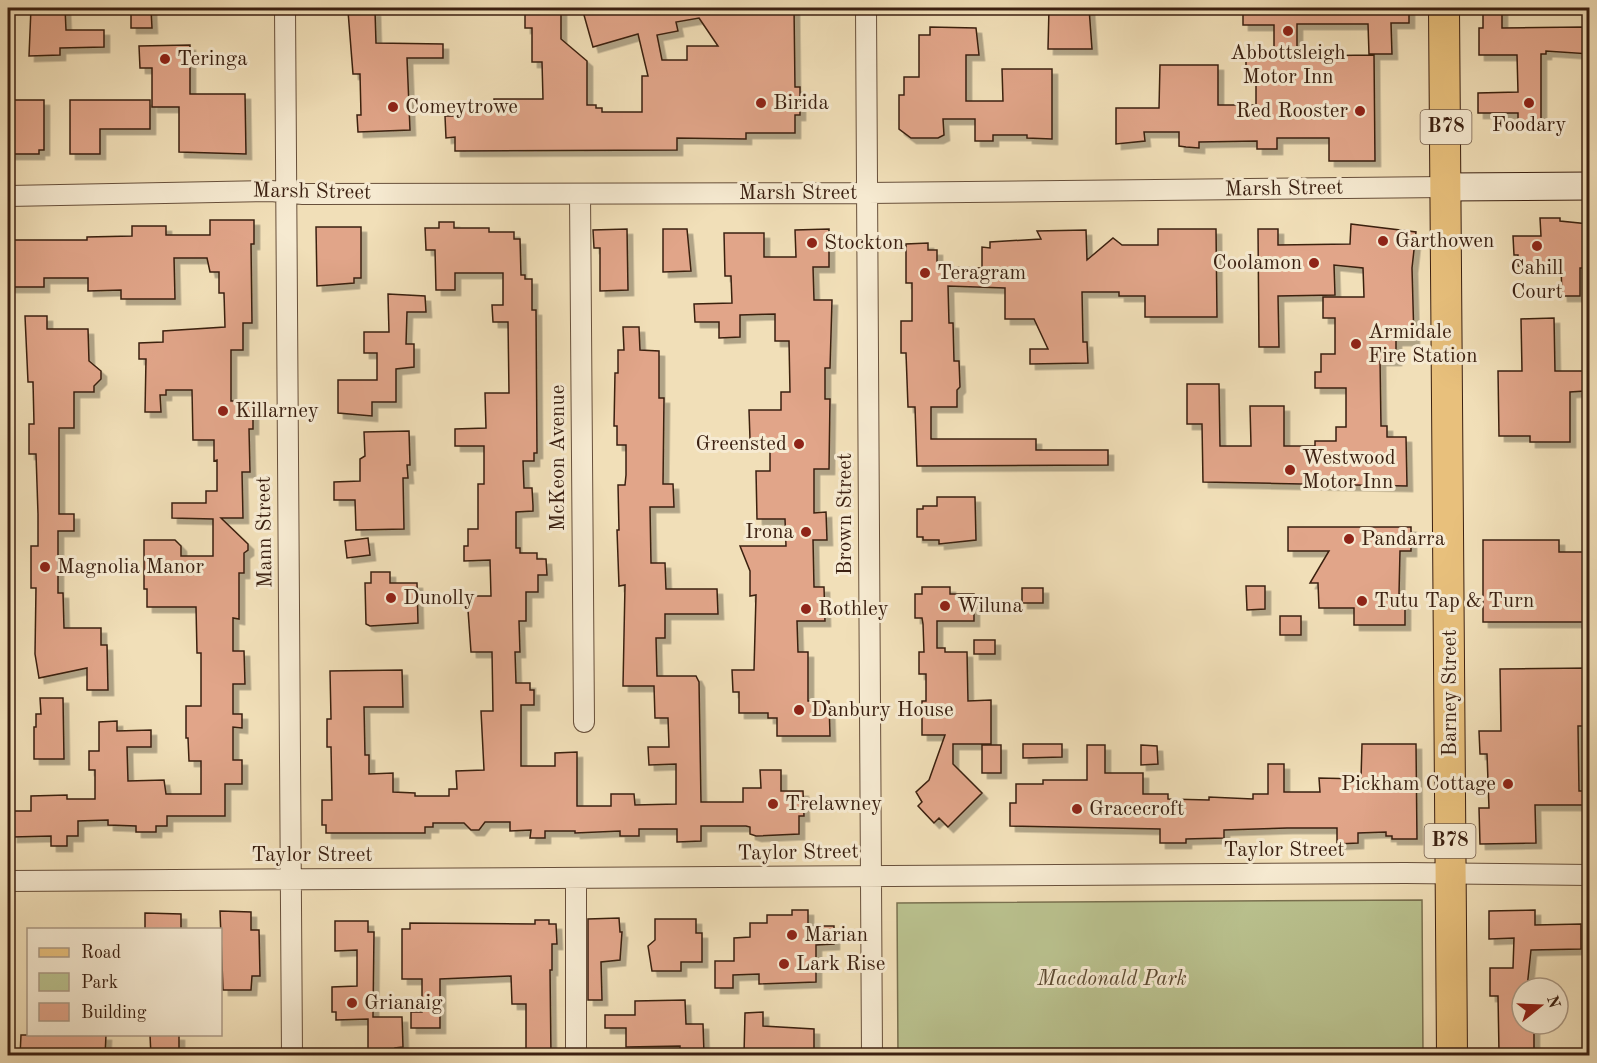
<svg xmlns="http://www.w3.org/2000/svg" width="1597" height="1063" font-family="'Old Standard TT',serif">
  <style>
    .green { fill: #bac28f; stroke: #7a7150; stroke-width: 1.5 }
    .building { fill: #e1a589; stroke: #3b2011; stroke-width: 1.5; fill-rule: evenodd; filter: url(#shadow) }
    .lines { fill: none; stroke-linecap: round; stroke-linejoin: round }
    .minor-casing { stroke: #68503b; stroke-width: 22 }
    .secondary-casing { stroke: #3b2011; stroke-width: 29 }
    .primary-casing { stroke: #3b2011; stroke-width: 32 }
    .minor { stroke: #f6ead1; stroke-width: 20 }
    .secondary { stroke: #f6ead1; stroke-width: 27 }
    .primary { stroke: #e8c07c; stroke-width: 30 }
    .poi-dot { fill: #8f2418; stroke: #f6ead1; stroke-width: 2 }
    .labels { text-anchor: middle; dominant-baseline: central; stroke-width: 6; stroke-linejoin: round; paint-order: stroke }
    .shield { fill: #f6ead1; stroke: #735d4b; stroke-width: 1.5 }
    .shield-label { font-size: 20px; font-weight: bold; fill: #3b2011 }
    .poi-label { font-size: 21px; fill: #3b2011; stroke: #f6ead1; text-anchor: start }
    .street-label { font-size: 21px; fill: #3b2011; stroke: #f6ead1 }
    .park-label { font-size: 21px; font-style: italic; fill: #5b4830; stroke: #f6ead1 }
  </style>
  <defs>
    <filter id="shadow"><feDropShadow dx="5.5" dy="5.5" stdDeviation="0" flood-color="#0004"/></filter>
  </defs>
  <rect width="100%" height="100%" fill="#f1dfb8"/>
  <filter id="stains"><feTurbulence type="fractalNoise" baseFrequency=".00333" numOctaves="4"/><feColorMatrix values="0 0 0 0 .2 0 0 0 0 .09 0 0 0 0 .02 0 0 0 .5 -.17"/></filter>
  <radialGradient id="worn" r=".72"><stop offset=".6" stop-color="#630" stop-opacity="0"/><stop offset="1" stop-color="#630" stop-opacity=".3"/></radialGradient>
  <path class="green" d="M 1422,900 L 1423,1055 L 898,1055 L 897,903 Z"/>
  <path class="building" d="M 31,8 L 65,8 L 66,30 L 104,30 L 104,47 L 60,48 L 60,55 L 29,56 Z
    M 582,8 L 794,8 L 795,87 L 800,87 L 800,115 L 795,115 L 795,133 L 746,133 L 746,139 L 677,138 L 677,150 L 455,151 L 455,137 L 446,138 L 445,116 L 455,116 L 454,104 L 494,104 L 494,99 L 543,99 L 542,62 L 532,62 L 532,28 L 525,28 L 525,11 L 561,10 L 561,39 L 587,61 L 587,105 L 596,105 L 596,108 L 602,108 L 602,112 L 642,112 L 642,76 L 648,76 L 638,34 L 593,47 ZM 699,18 L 718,46 L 687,46 L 687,60 L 662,60 L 657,35 L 678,31 L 676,22 Z
    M 1049,8 L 1089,8 L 1092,49 L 1048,49 Z
    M 1243,8 L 1409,8 L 1409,23 L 1391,23 L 1392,54 L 1369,54 L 1368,24 L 1297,24 L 1297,56 L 1374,55 L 1375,161 L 1329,161 L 1329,138 L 1277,138 L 1277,149 L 1257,149 L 1257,141 L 1199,142 L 1199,148 L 1186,147 L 1179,146 L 1179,132 L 1144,132 L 1145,141 L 1116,144 L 1116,108 L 1159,108 L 1160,65 L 1218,65 L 1218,105 L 1256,105 L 1256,75 L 1246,75 L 1246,57 L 1274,57 L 1274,25 L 1243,25 Z
    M 1483,8 L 1502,8 L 1502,28 L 1584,27 L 1584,32 L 1590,32 L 1590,54 L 1546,51 L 1546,54 L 1541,54 L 1541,122 L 1518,122 L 1518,113 L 1478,113 L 1478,93 L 1518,92 L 1517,55 L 1479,55 L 1479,28 L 1483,28 Z
    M 131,9 L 151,9 L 152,28 L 131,28 Z
    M 348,11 L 375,11 L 376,43 L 443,44 L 443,58 L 407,58 L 410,130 L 358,132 L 357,115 L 361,115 L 360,74 L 353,74 Z
    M 930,27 L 976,28 L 979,55 L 966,55 L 966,101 L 1003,101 L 1002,69 L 1052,69 L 1052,139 L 1027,138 L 1027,135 L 993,135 L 993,141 L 975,141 L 975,119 L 943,119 L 944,135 L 938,138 L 911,138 L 899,129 L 899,95 L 904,95 L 904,77 L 919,77 L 919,35 L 930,35 Z
    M 190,45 L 190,94 L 245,94 L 246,154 L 179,152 L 179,107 L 152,107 L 152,68 L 140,68 L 139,46 Z
    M 11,100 L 44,100 L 44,150 L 39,150 L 39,154 L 10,154 Z
    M 70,100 L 150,100 L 150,129 L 100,129 L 100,154 L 70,154 Z
    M 1540,218 L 1560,218 L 1560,221 L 1589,224 L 1589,268 L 1580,268 L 1580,296 L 1562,296 L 1561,266 L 1518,266 L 1518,255 L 1514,255 L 1513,236 L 1541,236 Z
    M 210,220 L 254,220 L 254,244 L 251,244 L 252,323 L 243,323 L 243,350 L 231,350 L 231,401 L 253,401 L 253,429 L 249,429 L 250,472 L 242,472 L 243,518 L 221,518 L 248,544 L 248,550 L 244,553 L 244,573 L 239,573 L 239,619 L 233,618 L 233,651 L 244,651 L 245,684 L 233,684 L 233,714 L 242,714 L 242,728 L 233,727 L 233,760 L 242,760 L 242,784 L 225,784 L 225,816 L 167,816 L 167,826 L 156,826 L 156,832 L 136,832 L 136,826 L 108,825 L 108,820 L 78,821 L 78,836 L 67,836 L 67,846 L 51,846 L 51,836 L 12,837 L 12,811 L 31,811 L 31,796 L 67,795 L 67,799 L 95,799 L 95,770 L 89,770 L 89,751 L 99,751 L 99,722 L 117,721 L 117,731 L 151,730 L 151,747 L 127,747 L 128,781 L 164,780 L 166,794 L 201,794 L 201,761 L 189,761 L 188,738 L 186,738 L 186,706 L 201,706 L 201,653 L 197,653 L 196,607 L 147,607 L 147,589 L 144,589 L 144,540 L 175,540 L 181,546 L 181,556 L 213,556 L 213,519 L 172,518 L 172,503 L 206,503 L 206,491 L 217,491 L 217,460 L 214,461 L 214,440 L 193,440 L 192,390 L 166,390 L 166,395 L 160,395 L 161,412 L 145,412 L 146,359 L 139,359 L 139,343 L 163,342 L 163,331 L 225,327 L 224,293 L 219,293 L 219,272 L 210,272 L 207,258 L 174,258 L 175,299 L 121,299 L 121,290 L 88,291 L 88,278 L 44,278 L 44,287 L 10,287 L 8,240 L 87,240 L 87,237 L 132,236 L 132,226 L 166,226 L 166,235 L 210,235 Z
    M 439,222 L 454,222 L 454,228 L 489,228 L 489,232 L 514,232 L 514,239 L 520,239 L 521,275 L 525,275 L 525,279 L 532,279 L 532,310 L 536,310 L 537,453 L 534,453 L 534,461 L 523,461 L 524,488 L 532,488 L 533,506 L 533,511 L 516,512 L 516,548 L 520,548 L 520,553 L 537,553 L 537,559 L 546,559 L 547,575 L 538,575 L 538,592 L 526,592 L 526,621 L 519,621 L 520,652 L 515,652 L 516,683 L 530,683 L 530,690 L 534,690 L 534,705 L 521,705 L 521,766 L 555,766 L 555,753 L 577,752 L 577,806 L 611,806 L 611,794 L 634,794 L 635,805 L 676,804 L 676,764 L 649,765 L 648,747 L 669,747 L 668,718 L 655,718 L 654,686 L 623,686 L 625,585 L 619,586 L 617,530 L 619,530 L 618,485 L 625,485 L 626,475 L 626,445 L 617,445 L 617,426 L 614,426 L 615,373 L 618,373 L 618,350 L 624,350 L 623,327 L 639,327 L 640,350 L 659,351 L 659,398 L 664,398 L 663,484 L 673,484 L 674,507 L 650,507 L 651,563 L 665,563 L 666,589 L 717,589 L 718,614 L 665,614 L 665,638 L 656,638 L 657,676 L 696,676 L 699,682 L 701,802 L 743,802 L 743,788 L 761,788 L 760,770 L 781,770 L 781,791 L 803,791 L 804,816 L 799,816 L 799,834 L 756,836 L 750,834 L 750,827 L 746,826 L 701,826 L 701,841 L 677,842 L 677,829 L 639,829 L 639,836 L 620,836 L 620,831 L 575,833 L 575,831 L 545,831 L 545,838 L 530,838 L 531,830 L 510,831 L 510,822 L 485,822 L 479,830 L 471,830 L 464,823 L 433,823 L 433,827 L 425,827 L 425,833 L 326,833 L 326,825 L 322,825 L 322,800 L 332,800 L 331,747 L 327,747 L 327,719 L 331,719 L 330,671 L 402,670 L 403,707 L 364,707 L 365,755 L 369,755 L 369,774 L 393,773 L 393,792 L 415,793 L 415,796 L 449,796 L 449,789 L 457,789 L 456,771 L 484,770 L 481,711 L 493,711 L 492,652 L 471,652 L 467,596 L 491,596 L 490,560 L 464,561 L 464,546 L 468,546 L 468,529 L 478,529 L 478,484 L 484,484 L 484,446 L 455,446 L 455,429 L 486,428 L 485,393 L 509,393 L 508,322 L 493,322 L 492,305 L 503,305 L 503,273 L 455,273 L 455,290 L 436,290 L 435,250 L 426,250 L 425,228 L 439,228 Z
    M 1351,224 L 1416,232 L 1412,268 L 1414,340 L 1396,340 L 1396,360 L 1380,360 L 1381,426 L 1387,426 L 1387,437 L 1406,437 L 1407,486 L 1203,482 L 1202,424 L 1187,424 L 1187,384 L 1219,384 L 1220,446 L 1251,446 L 1250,406 L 1284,406 L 1284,446 L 1315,446 L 1315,441 L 1336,441 L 1336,427 L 1346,427 L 1346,388 L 1315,388 L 1315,372 L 1321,372 L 1321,354 L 1335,354 L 1335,318 L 1323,318 L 1323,297 L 1364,297 L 1363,268 L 1334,265 L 1335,295 L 1278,296 L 1279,347 L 1259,347 L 1258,229 L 1278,229 L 1278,245 L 1350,244 Z
    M 316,227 L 361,227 L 361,278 L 354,278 L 354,283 L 317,286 Z
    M 627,229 L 628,290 L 600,291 L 600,248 L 594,248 L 593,230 Z
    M 663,229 L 687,229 L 691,271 L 663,272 Z
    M 829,229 L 829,267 L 813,267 L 814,300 L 832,300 L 830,368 L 825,368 L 825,399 L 830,399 L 829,469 L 814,469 L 814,513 L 826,512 L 827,540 L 813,540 L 814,587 L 824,587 L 825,621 L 797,621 L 798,652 L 808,652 L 808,701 L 829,701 L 830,736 L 777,736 L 777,718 L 768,718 L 768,713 L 739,713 L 739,692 L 733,692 L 732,670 L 754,670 L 756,595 L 750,596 L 750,571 L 740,546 L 786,546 L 785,519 L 757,519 L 756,471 L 770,471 L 770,439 L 750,439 L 749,410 L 781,410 L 781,392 L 790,392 L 789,341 L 775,341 L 775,314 L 740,315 L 740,337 L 719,338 L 719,322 L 695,322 L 694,304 L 732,303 L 731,276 L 725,276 L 724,233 L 764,233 L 764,257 L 796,257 L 795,230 Z
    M 1158,229 L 1216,229 L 1217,317 L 1145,317 L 1145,296 L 1119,296 L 1119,292 L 1082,292 L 1083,342 L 1087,342 L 1088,363 L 1030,364 L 1030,349 L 1048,349 L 1034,319 L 1005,319 L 1005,288 L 948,286 L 949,323 L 953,323 L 954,361 L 959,361 L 960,387 L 957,390 L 957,407 L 931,407 L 931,439 L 1036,439 L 1036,450 L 1108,450 L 1108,465 L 917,466 L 915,407 L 908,407 L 906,353 L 901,353 L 901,321 L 912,321 L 912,283 L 906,283 L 906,244 L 928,243 L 928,250 L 937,250 L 937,263 L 944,263 L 944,267 L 982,268 L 982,247 L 990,248 L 990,242 L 1041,239 L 1037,231 L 1086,230 L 1087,260 L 1113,238 L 1122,245 L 1158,245 Z
    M 388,294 L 425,296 L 426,312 L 407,312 L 406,344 L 414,344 L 414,367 L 396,369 L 396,402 L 372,402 L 372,416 L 338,413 L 338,380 L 377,380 L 377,353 L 364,353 L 364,332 L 389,332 Z
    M 25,316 L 47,316 L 47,329 L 88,329 L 89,361 L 101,371 L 101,379 L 94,386 L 94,392 L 74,392 L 74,428 L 59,428 L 59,514 L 74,514 L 74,531 L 58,531 L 58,593 L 63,593 L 64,628 L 101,628 L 101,645 L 107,645 L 108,690 L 87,690 L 87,668 L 39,678 L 35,654 L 36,588 L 31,588 L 31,546 L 38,546 L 38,514 L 36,454 L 29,454 L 29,424 L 34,424 L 33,382 L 28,382 Z
    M 1554,318 L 1555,371 L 1585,371 L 1585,391 L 1570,392 L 1570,442 L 1530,442 L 1530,436 L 1499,436 L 1498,371 L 1522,371 L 1521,319 Z
    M 409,431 L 410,465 L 407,465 L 408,478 L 403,478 L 404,529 L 356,530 L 355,500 L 334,500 L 334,482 L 360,481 L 360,459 L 365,456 L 364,432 Z
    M 937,497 L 975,497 L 976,540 L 939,544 L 939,540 L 923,540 L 923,537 L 917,537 L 917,509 L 923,509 L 923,506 L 937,506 Z
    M 1288,527 L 1411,527 L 1411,551 L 1400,551 L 1399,594 L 1405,594 L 1405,625 L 1354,625 L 1354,608 L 1319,608 L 1318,583 L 1310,583 L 1329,551 L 1288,551 Z
    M 368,538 L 370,555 L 347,558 L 345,541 Z
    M 1483,540 L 1559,540 L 1559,552 L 1590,552 L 1590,622 L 1483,622 Z
    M 371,572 L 390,572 L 390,583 L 417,583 L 418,623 L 370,626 L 366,624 L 365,583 L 371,583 Z
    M 1246,586 L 1265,586 L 1265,609 L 1247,610 Z
    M 922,587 L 950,587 L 950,594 L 974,594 L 974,621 L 937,621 L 937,648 L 945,648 L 945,652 L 967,652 L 968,701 L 991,700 L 991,744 L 953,744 L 953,764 L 982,793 L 948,827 L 939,818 L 934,823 L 918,806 L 922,802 L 916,792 L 929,780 L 945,735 L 922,735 L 922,701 L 926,701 L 926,674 L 919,674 L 919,652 L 924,652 L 923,624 L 922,618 L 915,618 L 915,594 L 922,594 Z
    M 1022,588 L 1043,588 L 1043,603 L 1022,603 Z
    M 1280,616 L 1301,616 L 1301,635 L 1280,635 Z
    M 974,640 L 995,640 L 995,654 L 974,654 Z
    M 1589,668 L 1590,726 L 1578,726 L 1579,791 L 1590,791 L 1590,805 L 1535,805 L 1536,843 L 1480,844 L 1479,808 L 1489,808 L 1487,754 L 1480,754 L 1479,731 L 1501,731 L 1500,669 Z
    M 40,698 L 63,698 L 64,759 L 34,759 L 34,727 L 36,727 L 36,714 L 41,714 Z
    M 1023,744 L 1062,744 L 1062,757 L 1023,758 Z
    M 1362,744 L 1416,744 L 1417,839 L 1392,839 L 1392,836 L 1386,836 L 1386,832 L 1358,833 L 1358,843 L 1337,844 L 1337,828 L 1287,828 L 1224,830 L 1224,838 L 1186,839 L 1186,843 L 1160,843 L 1160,829 L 1010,826 L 1010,803 L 1016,803 L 1016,784 L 1043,784 L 1043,780 L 1087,780 L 1087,745 L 1105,745 L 1105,773 L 1143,773 L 1143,794 L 1168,794 L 1168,799 L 1209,800 L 1209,797 L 1253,799 L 1253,794 L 1268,794 L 1268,764 L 1284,764 L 1284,792 L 1320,792 L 1319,778 L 1361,779 Z
    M 982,745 L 1001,745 L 1001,773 L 982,773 Z
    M 1141,745 L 1157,746 L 1158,764 L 1141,765 Z
    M 792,910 L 808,910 L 808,926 L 834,926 L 834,944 L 816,945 L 816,982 L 759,984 L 759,974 L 733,975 L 733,988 L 715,988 L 715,961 L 734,961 L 734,938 L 750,937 L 750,923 L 767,923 L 767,915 L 792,915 Z
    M 1535,910 L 1535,925 L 1581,924 L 1581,949 L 1531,950 L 1527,988 L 1522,988 L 1522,1024 L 1534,1024 L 1534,1052 L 1499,1052 L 1498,996 L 1490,996 L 1490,968 L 1513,968 L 1514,938 L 1489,939 L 1489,911 Z
    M 220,911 L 251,912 L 251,930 L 259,930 L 260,976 L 252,976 L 251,990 L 223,990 Z
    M 145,913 L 181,914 L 181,930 L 145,930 Z
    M 619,918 L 620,932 L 622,932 L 620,960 L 601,962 L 602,1000 L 588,1000 L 588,919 Z
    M 655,919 L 696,919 L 696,933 L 702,933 L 702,962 L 681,962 L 681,971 L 652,971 L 648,946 L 655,940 Z
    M 535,920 L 549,920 L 549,924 L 556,924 L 557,944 L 552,944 L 552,970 L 550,970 L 551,1056 L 526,1056 L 526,1004 L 512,1004 L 511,976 L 440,979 L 440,1028 L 411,1028 L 411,1012 L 422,1012 L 422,979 L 402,979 L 402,929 L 410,929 L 410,923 L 535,924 Z
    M 335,921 L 368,921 L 368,932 L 374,932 L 373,1017 L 402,1017 L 403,1047 L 395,1048 L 395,1056 L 368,1056 L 368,1019 L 336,1020 L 336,1012 L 332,1012 L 332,987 L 357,986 L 357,950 L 335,951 Z
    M 685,1000 L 686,1024 L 703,1024 L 704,1054 L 680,1054 L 680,1046 L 626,1047 L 626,1028 L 605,1028 L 605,1015 L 635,1015 L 635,1001 Z
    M 763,1012 L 763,1026 L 814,1029 L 814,1056 L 744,1054 L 745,1013 Z
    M 21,1035 L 106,1035 L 105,1056 L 20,1056 Z
    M 150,1035 L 179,1035 L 179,1051 L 171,1051 L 171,1056 L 151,1056 Z"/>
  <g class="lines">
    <g class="minor-casing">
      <path id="minor" d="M 285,8 L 292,1056
        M 866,8 L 872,1056
        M 580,194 L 584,722
        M 8,196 L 271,191 L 303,194 L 867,193 L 1446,187
        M 576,879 L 576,1056
        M 8,881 L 1405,873 L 1590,875"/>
    </g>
    <g class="secondary-casing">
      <path id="secondary" d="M 1446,187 L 1590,186"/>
    </g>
    <g class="primary-casing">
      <path id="primary" d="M 1444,8 L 1452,1056"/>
    </g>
    <use href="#minor" class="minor"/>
    <use href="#secondary" class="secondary"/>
    <use href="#primary" class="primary"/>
  </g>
  <g class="poi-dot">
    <circle cx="1288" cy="31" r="6"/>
    <circle cx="165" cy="59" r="6"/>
    <circle cx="761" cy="103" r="6"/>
    <circle cx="1529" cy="103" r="6"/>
    <circle cx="393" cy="107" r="6"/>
    <circle cx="1360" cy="111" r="6"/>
    <circle cx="1383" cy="241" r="6"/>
    <circle cx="812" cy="243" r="6"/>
    <circle cx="1537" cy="246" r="6"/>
    <circle cx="1314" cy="263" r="6"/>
    <circle cx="925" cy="273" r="6"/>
    <circle cx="1356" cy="344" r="6"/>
    <circle cx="223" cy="411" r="6"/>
    <circle cx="799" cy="444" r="6"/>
    <circle cx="1290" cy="470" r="6"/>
    <circle cx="806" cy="532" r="6"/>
    <circle cx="1349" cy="539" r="6"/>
    <circle cx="45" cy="567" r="6"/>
    <circle cx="391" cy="598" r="6"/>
    <circle cx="1362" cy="601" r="6"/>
    <circle cx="945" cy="606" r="6"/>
    <circle cx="806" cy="609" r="6"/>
    <circle cx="799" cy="710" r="6"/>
    <circle cx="1508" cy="784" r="6"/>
    <circle cx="773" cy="804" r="6"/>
    <circle cx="1077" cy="809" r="6"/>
    <circle cx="792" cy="935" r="6"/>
    <circle cx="784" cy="964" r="6"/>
    <circle cx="352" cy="1003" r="6"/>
  </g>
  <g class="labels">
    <g class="shield">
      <rect x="1420.5" y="110" width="51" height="34" rx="4.5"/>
      <rect x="1424.5" y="824" width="51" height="34" rx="4.5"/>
    </g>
    <g class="shield-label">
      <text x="1446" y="127">B78</text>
      <text x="1450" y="841">B78</text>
    </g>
    <g class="poi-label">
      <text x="1288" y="53" text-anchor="middle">Abbottsleigh<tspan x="1288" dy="24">Motor Inn</tspan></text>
      <text x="177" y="59">Teringa</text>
      <text x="773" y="103">Birida</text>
      <text x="405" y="107">Comeytrowe</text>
      <text x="1348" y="111" text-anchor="end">Red Rooster</text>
      <text x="1529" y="125" text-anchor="middle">Foodary</text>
      <text x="1395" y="241">Garthowen</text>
      <text x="824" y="243">Stockton</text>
      <text x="1302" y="263" text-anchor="end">Coolamon</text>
      <text x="1537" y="268" text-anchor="middle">Cahill<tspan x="1537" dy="24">Court</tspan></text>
      <text x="937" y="273">Teragram</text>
      <text x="1368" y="332">Armidale<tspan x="1368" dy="24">Fire Station</tspan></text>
      <text x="235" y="411">Killarney</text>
      <text x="787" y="444" text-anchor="end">Greensted</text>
      <text x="1302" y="458">Westwood<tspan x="1302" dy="24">Motor Inn</tspan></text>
      <text x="794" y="532" text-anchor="end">Irona</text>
      <text x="1361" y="539">Pandarra</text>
      <text x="57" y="567">Magnolia Manor</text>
      <text x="403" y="598">Dunolly</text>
      <text x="1374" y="601">Tutu Tap &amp; Turn</text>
      <text x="957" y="606">Wiluna</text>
      <text x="818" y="609">Rothley</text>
      <text x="811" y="710">Danbury House</text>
      <text x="1496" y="784" text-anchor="end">Pickham Cottage</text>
      <text x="785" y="804">Trelawney</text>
      <text x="1089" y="809">Gracecroft</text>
      <text x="804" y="935">Marian</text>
      <text x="796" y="964">Lark Rise</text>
      <text x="364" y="1003">Grianaig</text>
    </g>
    <g class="street-label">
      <text transform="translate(1284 189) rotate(-1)">Marsh Street</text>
      <text transform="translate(312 192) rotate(1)">Marsh Street</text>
      <text x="798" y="193">Marsh Street</text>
      <text transform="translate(558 458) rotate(-90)">McKeon Avenue</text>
      <text transform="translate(845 514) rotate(-90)">Brown Street</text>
      <text transform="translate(265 532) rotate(-91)">Mann Street</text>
      <text transform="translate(1450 693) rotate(-90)">Barney Street</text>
      <text x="1284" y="850">Taylor Street</text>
      <text transform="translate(798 853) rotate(-1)">Taylor Street</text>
      <text x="312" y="855">Taylor Street</text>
    </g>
    <g class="park-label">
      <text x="1112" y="979">Macdonald Park</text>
    </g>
  </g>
  <rect width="1597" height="1063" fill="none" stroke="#f1dfb8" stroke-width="30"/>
  <rect x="9" y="9" width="1579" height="1045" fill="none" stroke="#3b2011" stroke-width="3"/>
  <rect x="15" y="15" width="1567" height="1033" fill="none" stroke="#3b2011" stroke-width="1.5"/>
  <rect x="27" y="928" width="195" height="108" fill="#f6ead1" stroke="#ab9984" stroke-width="1.5"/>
  <rect x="39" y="948" width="30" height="9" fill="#e8c07c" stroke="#ab9984" stroke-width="1.5"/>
  <text x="81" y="958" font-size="18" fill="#3b2011">Road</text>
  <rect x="39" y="973" width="30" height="18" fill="#bac28f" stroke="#ab9984" stroke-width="1.5"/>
  <text x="81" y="988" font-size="18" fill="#3b2011">Park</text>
  <rect x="39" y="1003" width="30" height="18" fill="#e1a589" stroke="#ab9984" stroke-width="1.5"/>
  <text x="81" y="1018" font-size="18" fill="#3b2011">Building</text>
  <g transform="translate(1540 1006) rotate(72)"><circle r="28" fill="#f6ead1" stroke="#ab9984" stroke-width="1.5"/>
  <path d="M0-4.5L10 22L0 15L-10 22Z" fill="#8f2418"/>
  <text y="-9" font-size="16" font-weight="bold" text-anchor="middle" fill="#3b2011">N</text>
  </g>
  <rect width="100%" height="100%" filter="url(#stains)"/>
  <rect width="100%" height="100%" fill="url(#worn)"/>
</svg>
